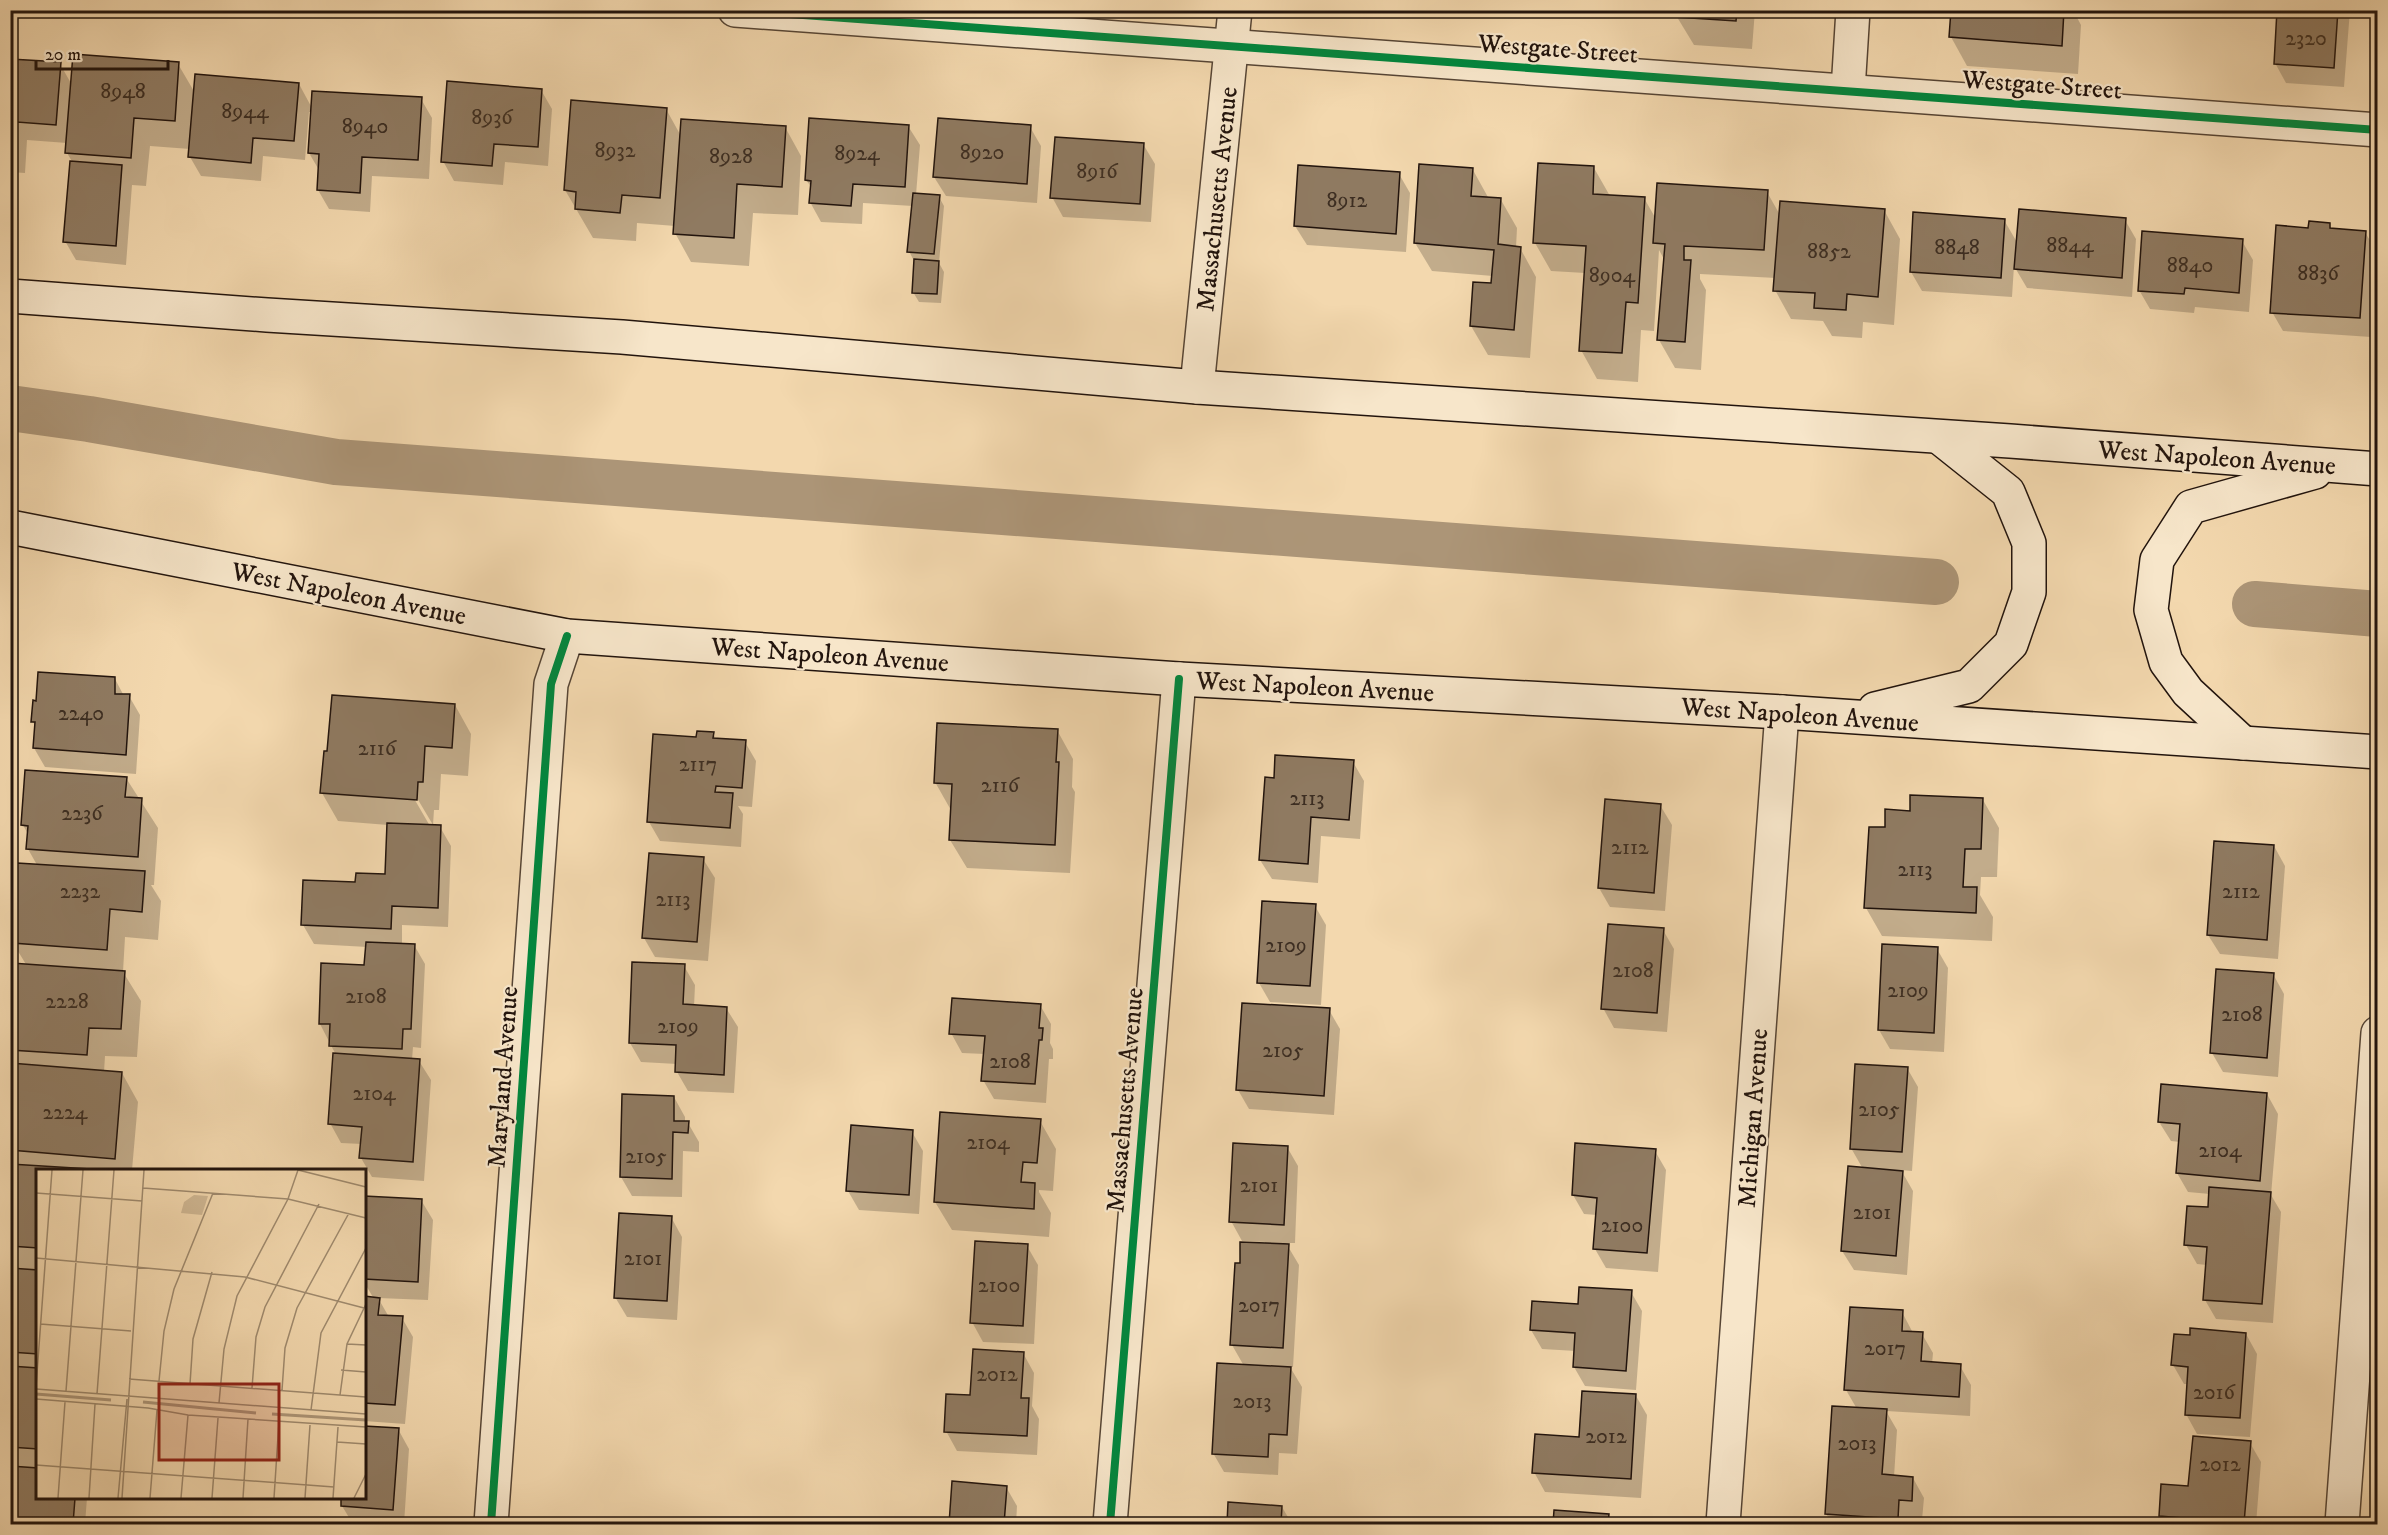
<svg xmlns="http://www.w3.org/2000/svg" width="2388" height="1535" font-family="'IM FELL DW Pica',serif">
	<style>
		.shadow { fill: #0003 }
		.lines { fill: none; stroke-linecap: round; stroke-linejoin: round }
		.canal { stroke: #ac9577; stroke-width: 46 }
		.building { fill: #8f7a61; stroke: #22140d; stroke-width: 1.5 }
		.street-casing { stroke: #564535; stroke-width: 36 }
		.secondary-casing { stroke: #22140d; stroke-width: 36 }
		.street { stroke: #f7e6ca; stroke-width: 33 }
		.secondary { stroke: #f7e6ca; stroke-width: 33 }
		.cycleway-casing { stroke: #f7e6ca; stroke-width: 11 }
		.cycleway { stroke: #00873e; stroke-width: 8 }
		.labels { text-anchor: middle; stroke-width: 4.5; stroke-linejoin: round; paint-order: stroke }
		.number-label { font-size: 22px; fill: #3d2e22 }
		.street-label { font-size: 26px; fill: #22140d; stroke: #f7e6ca }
		.inset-river { fill: none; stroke: #ac9577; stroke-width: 3 }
		.inset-road { fill: none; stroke: #9f8a6e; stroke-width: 1.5 }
		.view { fill: #8f2418; fill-opacity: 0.15; stroke: #8f2418; stroke-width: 3 }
		.inset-edge { fill: none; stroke: #22140d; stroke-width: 3 }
	</style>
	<rect width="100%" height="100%" fill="#f3d8ae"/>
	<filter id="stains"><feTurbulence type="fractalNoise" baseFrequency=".00333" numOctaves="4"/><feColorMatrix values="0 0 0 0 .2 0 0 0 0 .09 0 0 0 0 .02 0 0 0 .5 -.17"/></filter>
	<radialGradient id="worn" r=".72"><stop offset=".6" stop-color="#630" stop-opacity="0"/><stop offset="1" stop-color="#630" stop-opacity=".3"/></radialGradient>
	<g class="shadow">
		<path d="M1368,10H1426L1425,15Z"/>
		<path d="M1678,10H1755L1752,49L1694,45L1677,17Z"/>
		<path d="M1953,10H2073L2081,25L2078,74L1967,66L1951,37Z"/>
		<path d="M2261,10H2350L2344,87L2286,83L2275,63L2279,17L2264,15Z"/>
		<path d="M10,60L60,64L72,85L178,64L195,93L299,84L312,108L421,99L432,118L429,179L372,176L370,212L329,209L318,190L319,170L309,153L312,112H309L305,160L263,156L261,181L201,176L190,157V149L150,146L146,186L132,185L126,265L76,260L65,241L73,163L67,153V143L27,140L25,173L10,172Z"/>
		<path d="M541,90L552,109L548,166L505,162L503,185L454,181L443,161Z"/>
		<path d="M666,109L681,136L785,127L801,156L798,215L753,213L749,266L691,262L675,233V226L637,223L636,241L593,238L565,190Z"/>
		<path d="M908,126L920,145L916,195L939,197L944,206L939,263L944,272L941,303L919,302L913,292L914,261L909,251L913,206L863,203L862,224L821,222L810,202L812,188L806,180Z"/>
		<path d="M1030,127L1041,146L1037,203L946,196L934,177Z"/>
		<path d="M1143,144L1155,164L1151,222L1063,217L1052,197Z"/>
		<path d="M1594,168L1610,196L1644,198L1656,219L1767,192L1780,215L1884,210L1900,239L1894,325L1863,322L1862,338L1832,336L1823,321L1791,319L1775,290L1776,278L1700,274V279L1706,290L1701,370L1675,368L1659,340L1665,261L1659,250L1654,331L1641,330L1638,382L1597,379L1581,350L1585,273L1551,271L1535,243Z"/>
		<path d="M1473,170L1489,199L1501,200L1517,228L1516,248H1520L1536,277L1530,358L1488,355L1471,326L1493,285V276L1432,271L1415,243Z"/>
		<path d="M1399,174L1410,193L1406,252L1307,245L1295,226Z"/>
		<path d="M2004,220L2018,244L2125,220L2136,239L2132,297L2027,288L2014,266L2012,297L1922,291L1911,272Z"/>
		<path d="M2329,224L2332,230L2365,232L2376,251L2371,337L2283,331L2272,312L2310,229Z"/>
		<path d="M2242,241L2253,260L2249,312L2195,307L2194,313L2150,309L2139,290Z"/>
		<path d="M115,679L124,696H129L140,715L136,774L45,767L34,748L36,727L33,722Z"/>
		<path d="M455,705L471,734L468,776L441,774L439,810H434L433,825L414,793L412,795L430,826L440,827L451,846L448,927L402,925V945H414L425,964L421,1048L413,1047L412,1060L419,1061L431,1080L424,1181L372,1177L361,1158L362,1144L341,1143L330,1123L336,1055L320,1024L366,966L367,947L314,944L303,925L305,882L357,884L386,875L388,825L338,821L322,793Z"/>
		<path d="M1057,730L1073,759L1072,787L1075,792L1070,873L967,868L950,840L952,812L935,782Z"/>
		<path d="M713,734L717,740L745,742L756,761L752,807L738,806L743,814L741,847L660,841L649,822L697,738Z"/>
		<path d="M1353,762L1364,781L1360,839L1321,836L1318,883L1272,879L1260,860L1275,779Z"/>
		<path d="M126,778L158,828L154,885H151L161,901L158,940L125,937L123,972L141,1001L137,1057L105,1056L104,1072L122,1073L138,1102L132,1170H38V1498H87L85,1524H10V1064L16,1065L10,1055V998L12,965L27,966L13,943L37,865L28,849L29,836L23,825Z"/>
		<path d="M1983,800L1999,828L1997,877H1981L1980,895L1993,917L1992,941L1882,936L1866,908L1886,829L1911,812Z"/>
		<path d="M1660,805L1672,825L1665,911L1610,907L1599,888Z"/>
		<path d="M2274,846L2285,866L2278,959L2220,954L2208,935Z"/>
		<path d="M703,859L715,878L708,961L655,957L644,938Z"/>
		<path d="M1315,906L1326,925L1321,1005L1270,1002L1259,983Z"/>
		<path d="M1663,930L1674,949L1667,1032L1614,1028L1603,1008Z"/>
		<path d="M1937,949L1948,968L1944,1052L1890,1049L1879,1030Z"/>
		<path d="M684,966L695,985L694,1007L726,1008L738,1027L734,1093L688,1091L677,1072V1064L641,1062L630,1043Z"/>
		<path d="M2273,974L2284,994L2278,1077L2223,1072L2212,1053Z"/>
		<path d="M1040,1005L1051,1024L1050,1043L1053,1049V1059H1049L1046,1103L994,1099L983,1080L985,1054L962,1053L951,1033Z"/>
		<path d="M1329,1010L1340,1029L1334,1115L1249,1109L1238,1090Z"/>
		<path d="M1907,1068L1918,1087L1912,1171L1901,1170L1913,1191L1907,1275L1854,1270L1842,1251L1863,1169L1851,1148Z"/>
		<path d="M2267,1094L2278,1114L2271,1195L2281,1212L2273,1323L2216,1319L2205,1300L2207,1265L2197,1264L2186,1245L2209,1209L2210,1194L2188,1192L2177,1173L2180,1142L2171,1141L2159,1122Z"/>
		<path d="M674,1097L685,1117V1123H688L699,1142V1152L683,1151L682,1197L632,1196L621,1177Z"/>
		<path d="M1040,1121L1056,1149L1053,1191L1039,1190V1192L1051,1213L1049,1237L952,1230L935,1202Z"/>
		<path d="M912,1132L923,1151L919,1214L859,1210L848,1191Z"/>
		<path d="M1287,1147L1298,1166L1295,1243H1286L1299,1265L1293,1367H1290L1302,1387L1297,1454L1279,1453L1278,1475L1224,1472L1213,1453L1244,1366L1232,1345L1241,1265L1265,1245V1242L1242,1241L1231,1221Z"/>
		<path d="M1655,1151L1666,1170L1658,1272L1606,1268L1595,1249L1597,1215L1584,1214L1573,1195Z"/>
		<path d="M364,1197L421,1200L433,1220L428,1300L378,1298L389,1317L402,1318L413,1337L405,1424L364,1421V1298L374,1299L364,1282Z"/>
		<path d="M671,1217L682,1237L677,1320L627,1317L615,1297Z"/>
		<path d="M1027,1246L1038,1265L1034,1344L983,1342L972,1322Z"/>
		<path d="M1631,1292L1642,1311L1636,1390L1585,1386L1574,1367L1576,1351L1542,1349L1531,1330L1579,1305Z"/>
		<path d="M1902,1312L1913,1333L1922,1334L1933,1353L1932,1364L1960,1366L1971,1385L1970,1416L1886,1411L1897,1430L1894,1477L1913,1478L1924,1498L1922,1520L1910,1519L1909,1524H1833L1826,1514L1857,1409L1846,1390Z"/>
		<path d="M2246,1334L2257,1354L2250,1437L2197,1434L2186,1414L2189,1384H2184L2173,1365Z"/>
		<path d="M1023,1353L1034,1373L1032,1406L1039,1419L1037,1455L957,1451L946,1431Z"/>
		<path d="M1636,1396L1647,1415L1641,1498L1545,1492L1534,1472Z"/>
		<path d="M398,1429L409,1449L404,1524H353L342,1506L343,1498H364Z"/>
		<path d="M2250,1443L2261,1462L2256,1524H2165L2160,1515L2190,1488Z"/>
		<path d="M953,1483L1006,1487L1017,1506L1016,1524H950Z"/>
		<path d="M1230,1503L1282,1507L1292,1524H1228Z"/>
		<path d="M1555,1511L1608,1515L1614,1524H1554Z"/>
	</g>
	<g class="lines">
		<g class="canal">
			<path d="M10,408L89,419L336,462L1936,582"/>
			<path d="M2255,604L2378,614"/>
		</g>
	</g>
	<g class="building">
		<path d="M1677,10H1737L1736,21L1676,17Z"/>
		<path d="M1951,10H2064L2062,46L1949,37Z"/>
		<path d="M2277,10H2338L2334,68L2274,64Z"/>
		<path d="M73,54L179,62L175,121L134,118L131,158L65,153Z"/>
		<path d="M10,59L61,62L56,125L17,122L14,155L10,154Z"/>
		<path d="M195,74L299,83L294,141L253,138L251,163L188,157Z"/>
		<path d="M447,81L542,89L538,147L494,144L492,166L441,162Z"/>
		<path d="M312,91L422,97L418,160L362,157L360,193L317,190L319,154L308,153Z"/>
		<path d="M571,100L667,108L660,198L622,195L620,213L575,209L576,192L564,190Z"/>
		<path d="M809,118L909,125L905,187L853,184L851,206L809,203L811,181L805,180Z"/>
		<path d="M938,118L1031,125L1027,184L933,177Z"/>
		<path d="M681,119L786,126L782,187L737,184L734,238L673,234Z"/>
		<path d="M1055,137L1144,143L1140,204L1050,198Z"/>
		<path d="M70,161L122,165L116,246L63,242Z"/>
		<path d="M1538,163L1594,166L1593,194L1645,197L1638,303L1626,302L1622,353L1579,351L1586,246L1533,243Z"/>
		<path d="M1419,164L1473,168L1471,196L1501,198L1498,244L1521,247L1514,330L1470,326L1473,282L1491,283L1494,250L1414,243Z"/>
		<path d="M1298,165L1400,172L1396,234L1294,226Z"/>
		<path d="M1657,183L1768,190L1764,250L1684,246V260H1691L1685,342L1657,340L1665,244L1653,243Z"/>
		<path d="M913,193L940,195L934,254L907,252Z"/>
		<path d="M1780,201L1885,209L1878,297L1847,294L1846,310L1814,308L1815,293L1773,291Z"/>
		<path d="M2019,209L2126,218L2122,278L2014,269Z"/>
		<path d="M1913,212L2005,219L2001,278L1910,272Z"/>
		<path d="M2309,221L2330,223V228L2366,231L2360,318L2270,313L2276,225L2308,228Z"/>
		<path d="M2142,231L2243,239L2239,293L2185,288L2184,294L2138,291Z"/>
		<path d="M914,259L939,261L937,294L912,293Z"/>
		<path d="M38,672L115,677V694H130L126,755L33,748L35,722H31L33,700L36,701Z"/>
		<path d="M332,695L455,704L452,748L425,746L423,782H418L417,800L320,793L324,751H327Z"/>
		<path d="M937,723L1058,729L1056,762H1059L1055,845L949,840L952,784L934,783Z"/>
		<path d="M697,731L714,732L713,738L746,740L742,788L716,786L715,792L733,793L730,828L647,822L653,734L696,737Z"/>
		<path d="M1275,755L1354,760L1349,820L1311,817L1308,864L1259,860L1265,777L1274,778Z"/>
		<path d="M25,770L127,777L125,797L142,798L138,857L26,849L28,826L21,825Z"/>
		<path d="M1910,795L1983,798L1981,849H1965L1963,887H1977L1976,913L1864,908L1869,827H1885V809L1910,811Z"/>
		<path d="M1605,799L1661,804L1654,893L1598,888Z"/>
		<path d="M387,823L441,825L438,908L392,906L391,929L301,925L303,880L355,882L356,873L385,874Z"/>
		<path d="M2214,841L2274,845L2267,940L2207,935Z"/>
		<path d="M649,853L704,857L697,942L642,938Z"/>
		<path d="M17,863L145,871L142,912L110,909L107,950L12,943Z"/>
		<path d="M1262,901L1316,904L1310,986L1257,983Z"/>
		<path d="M1608,924L1664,928L1657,1013L1601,1009Z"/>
		<path d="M366,942L415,944L411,1029H403L402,1049L329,1046L330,1024H319L321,963L364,965Z"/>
		<path d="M1882,944L1938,947L1934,1033L1878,1030Z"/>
		<path d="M632,962L685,964L683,1004L727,1007L724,1075L675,1072L676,1045L629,1043Z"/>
		<path d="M11,963L125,971L121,1029L89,1028L87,1055L10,1050Z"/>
		<path d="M2216,969L2274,973L2267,1058L2210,1053Z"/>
		<path d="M952,998L1041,1004L1039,1028H1043L1042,1040H1039L1035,1084L981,1081L985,1036L949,1034Z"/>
		<path d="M1242,1003L1330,1008L1324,1096L1236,1090Z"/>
		<path d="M333,1053L420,1059L413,1162L359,1158L362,1127L328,1124Z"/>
		<path d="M10,1063L122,1072L115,1159L10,1150Z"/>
		<path d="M1855,1064L1908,1067L1902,1152L1850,1149Z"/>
		<path d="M2161,1084L2267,1093L2260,1181L2176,1173L2180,1124L2158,1122Z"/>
		<path d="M622,1094L674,1096V1121H689L688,1133L673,1132L672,1179L620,1177Z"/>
		<path d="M940,1112L1041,1119L1037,1163L1023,1162L1021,1182L1035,1183L1034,1209L934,1202Z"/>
		<path d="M851,1125L913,1130L909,1195L846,1191Z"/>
		<path d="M1233,1143L1288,1146L1284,1225L1229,1222Z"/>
		<path d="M1575,1143L1656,1149L1647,1253L1593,1249L1597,1198L1572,1195Z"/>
		<path d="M10,1164L107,1170H38V1248L10,1246Z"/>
		<path d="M1848,1166L1903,1171L1896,1256L1841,1251Z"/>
		<path d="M2209,1187L2271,1192L2262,1304L2203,1300L2207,1247L2184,1245L2187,1206L2208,1207Z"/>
		<path d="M364,1196L422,1199L418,1282L364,1279Z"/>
		<path d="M619,1213L672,1216L667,1301L614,1298Z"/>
		<path d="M975,1241L1028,1244L1023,1326L970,1323Z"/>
		<path d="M1240,1242L1289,1244L1283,1348L1230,1345L1235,1263H1240Z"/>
		<path d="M10,1268L38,1270V1354L10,1352Z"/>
		<path d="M1579,1287L1632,1290L1626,1371L1573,1367L1575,1333L1530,1330L1532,1301L1578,1304Z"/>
		<path d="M364,1296L380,1298L378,1315L403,1316L395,1405L364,1403Z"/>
		<path d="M1850,1307L1903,1310L1902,1331L1923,1332L1921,1361L1961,1364L1959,1397L1844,1390Z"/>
		<path d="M2190,1328L2246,1333L2240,1418L2185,1415L2188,1367L2171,1365L2174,1334L2190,1335Z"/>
		<path d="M973,1349L1024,1352L1021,1398H1029L1027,1436L944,1432L946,1394L970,1395Z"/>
		<path d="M1217,1363L1291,1367L1287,1435L1269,1434L1268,1457L1212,1454Z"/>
		<path d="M10,1366L38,1368V1449L10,1447Z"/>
		<path d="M1582,1391L1636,1394L1631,1479L1532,1473L1535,1434L1579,1437Z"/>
		<path d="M1832,1406L1887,1409L1882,1474L1913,1477L1912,1501L1899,1500L1898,1519L1825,1514Z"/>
		<path d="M364,1426L399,1428L393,1510L341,1506V1498H364Z"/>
		<path d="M2193,1436L2251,1441L2244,1523L2159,1516L2161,1484L2188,1486Z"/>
		<path d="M10,1466L38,1468V1498H75L73,1524H10Z"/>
		<path d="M952,1481L1007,1486L1004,1524H949Z"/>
		<path d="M1228,1502L1282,1506L1281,1524H1227Z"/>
		<path d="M1554,1510L1609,1514L1608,1524H1553Z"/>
	</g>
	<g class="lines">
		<g class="street-casing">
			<g id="street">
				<path d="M735,10L2378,130"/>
				<path d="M1848,90L1853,10"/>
				<path d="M1197,387L1235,10"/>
				<path d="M491,1524L551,684L567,636"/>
				<path d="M1110,1524L1179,679"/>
				<path d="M1723,1524L1782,712"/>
				<path d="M2342,1524L2378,1033"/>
			</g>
		</g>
		<g class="secondary-casing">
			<g id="secondary">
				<path d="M10,296L267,315L622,337L1197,387L2010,441L2378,469"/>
				<path d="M10,527L567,636L1179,679L1782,712L2378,752"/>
				<path d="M1875,709L1969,686L2011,644L2029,592V543L2008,492L1939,437"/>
				<path d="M2243,743L2188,692L2166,662L2151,610L2157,560L2191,507L2315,472"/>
			</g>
		</g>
		<use href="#street" class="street"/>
		<use href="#secondary" class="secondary"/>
		<g class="cycleway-casing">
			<g id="cycleway">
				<path d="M735,10L2378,130"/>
				<path d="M491,1524L551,684L567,636"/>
				<path d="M1110,1524L1179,679"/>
			</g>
		</g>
		<use href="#cycleway" class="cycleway"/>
	</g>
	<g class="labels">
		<g class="number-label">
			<text x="2306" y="45">2320</text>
			<text x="123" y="98">8948</text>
			<text x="245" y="118">8944</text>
			<text x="492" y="124">8936</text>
			<text x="365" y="133">8940</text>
			<text x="615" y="157">8932</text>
			<text x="982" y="159">8920</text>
			<text x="857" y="160">8924</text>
			<text x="731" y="163">8928</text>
			<text x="1097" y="178">8916</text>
			<text x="1347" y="207">8912</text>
			<text x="2070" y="252">8844</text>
			<text x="1957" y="254">8848</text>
			<text x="1829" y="258">8852</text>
			<text x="2190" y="272">8840</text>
			<text x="2318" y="280">8836</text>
			<text x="1612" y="282">8904</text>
			<text x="81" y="720">2240</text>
			<text x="377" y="755">2116</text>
			<text x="698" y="771">2117</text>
			<text x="1000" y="792">2116</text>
			<text x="1307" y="805">2113</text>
			<text x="82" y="820">2236</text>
			<text x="1630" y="854">2112</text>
			<text x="1915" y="876">2113</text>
			<text x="80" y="898">2232</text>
			<text x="2241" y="898">2112</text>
			<text x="673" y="906">2113</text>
			<text x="1286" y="952">2109</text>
			<text x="1633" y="977">2108</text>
			<text x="1908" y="997">2109</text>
			<text x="366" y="1003">2108</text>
			<text x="67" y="1008">2228</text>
			<text x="2242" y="1021">2108</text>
			<text x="678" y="1033">2109</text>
			<text x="1283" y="1057">2105</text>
			<text x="1010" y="1068">2108</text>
			<text x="374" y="1100">2104</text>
			<text x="1879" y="1116">2105</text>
			<text x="65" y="1119">2224</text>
			<text x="988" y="1149">2104</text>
			<text x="2220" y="1157">2104</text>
			<text x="646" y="1163">2105</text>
			<text x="1259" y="1192">2101</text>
			<text x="1872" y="1219">2101</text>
			<text x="1622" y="1232">2100</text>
			<text x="643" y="1265">2101</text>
			<text x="999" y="1292">2100</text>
			<text x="1259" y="1312">2017</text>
			<text x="1885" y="1355">2017</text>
			<text x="997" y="1381">2012</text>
			<text x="2214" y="1399">2016</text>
			<text x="1252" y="1408">2013</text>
			<text x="1606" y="1443">2012</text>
			<text x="1857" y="1450">2013</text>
			<text x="2220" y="1471">2012</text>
		</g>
		<g class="street-label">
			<text transform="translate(1558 48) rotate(4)" y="9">Westgate Street</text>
			<text transform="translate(2042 84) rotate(4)" y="9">Westgate Street</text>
			<text transform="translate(1216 199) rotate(-84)" y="9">Massachusetts Avenue</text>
			<text transform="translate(2217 457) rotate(4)" y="9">West Napoleon Avenue</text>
			<text transform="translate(349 593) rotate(11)" y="9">West Napoleon Avenue</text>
			<text transform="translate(830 654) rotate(4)" y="9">West Napoleon Avenue</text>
			<text transform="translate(1315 686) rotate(3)" y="9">West Napoleon Avenue</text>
			<text transform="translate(1800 714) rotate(4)" y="9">West Napoleon Avenue</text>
			<text transform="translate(502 1077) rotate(-86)" y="9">Maryland Avenue</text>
			<text transform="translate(1124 1100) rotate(-85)" y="9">Massachusetts Avenue</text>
			<text transform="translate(1752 1118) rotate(-86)" y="9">Michigan Avenue</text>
		</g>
	</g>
	<g transform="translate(36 1169)">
		<rect width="330" height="330" fill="#f3d8ae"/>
		<path d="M158,26L172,27L166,46L145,44L148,33Z" fill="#cfb793"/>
		<path class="inset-river" d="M0,225L75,231M107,233L220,244M236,245L330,251"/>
		<path class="inset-road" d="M262,1L330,18M107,19L252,30L330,49M0,24L106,32M0,89L209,108L328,139M4,155L95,162M311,175L330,176M305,201L330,203M93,210L330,228M123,212L128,162L138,120L177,24M154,215L157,170L176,103M0,218L16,1M216,219L220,168L229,138L283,35M0,220L330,245M246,221L249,179L261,139L313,44M30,222L47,1M61,225L78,1M304,226L311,175L330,135M0,230L112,239L152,246L330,258M183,234L188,180L201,127L252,30L262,1M275,241L285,164L330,79M301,273L330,275M0,296L298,318M22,329L29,233M53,329L59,235M82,329L91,230M86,329L108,1M114,329L121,241M145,329L152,246M176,329L182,249M207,329L212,250M238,329L243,252M269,329L274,256M297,329L302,258M318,329L330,305"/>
		<path class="view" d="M123,215H243V291H123Z"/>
		<rect width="330" height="330" class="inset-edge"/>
	</g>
	<rect width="2388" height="1535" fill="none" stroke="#f3d8ae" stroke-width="36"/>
	<rect x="12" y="12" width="2364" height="1511" fill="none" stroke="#22140d" stroke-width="3"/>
	<rect x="18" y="18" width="2352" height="1499" fill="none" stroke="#22140d" stroke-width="1.5"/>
	<path d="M36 60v9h132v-9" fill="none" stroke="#22140d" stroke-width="3"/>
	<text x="45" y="60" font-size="18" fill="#22140d" stroke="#f7e6ca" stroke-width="4.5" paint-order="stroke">20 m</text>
	<rect width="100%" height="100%" filter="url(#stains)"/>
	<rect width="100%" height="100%" fill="url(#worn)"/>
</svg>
